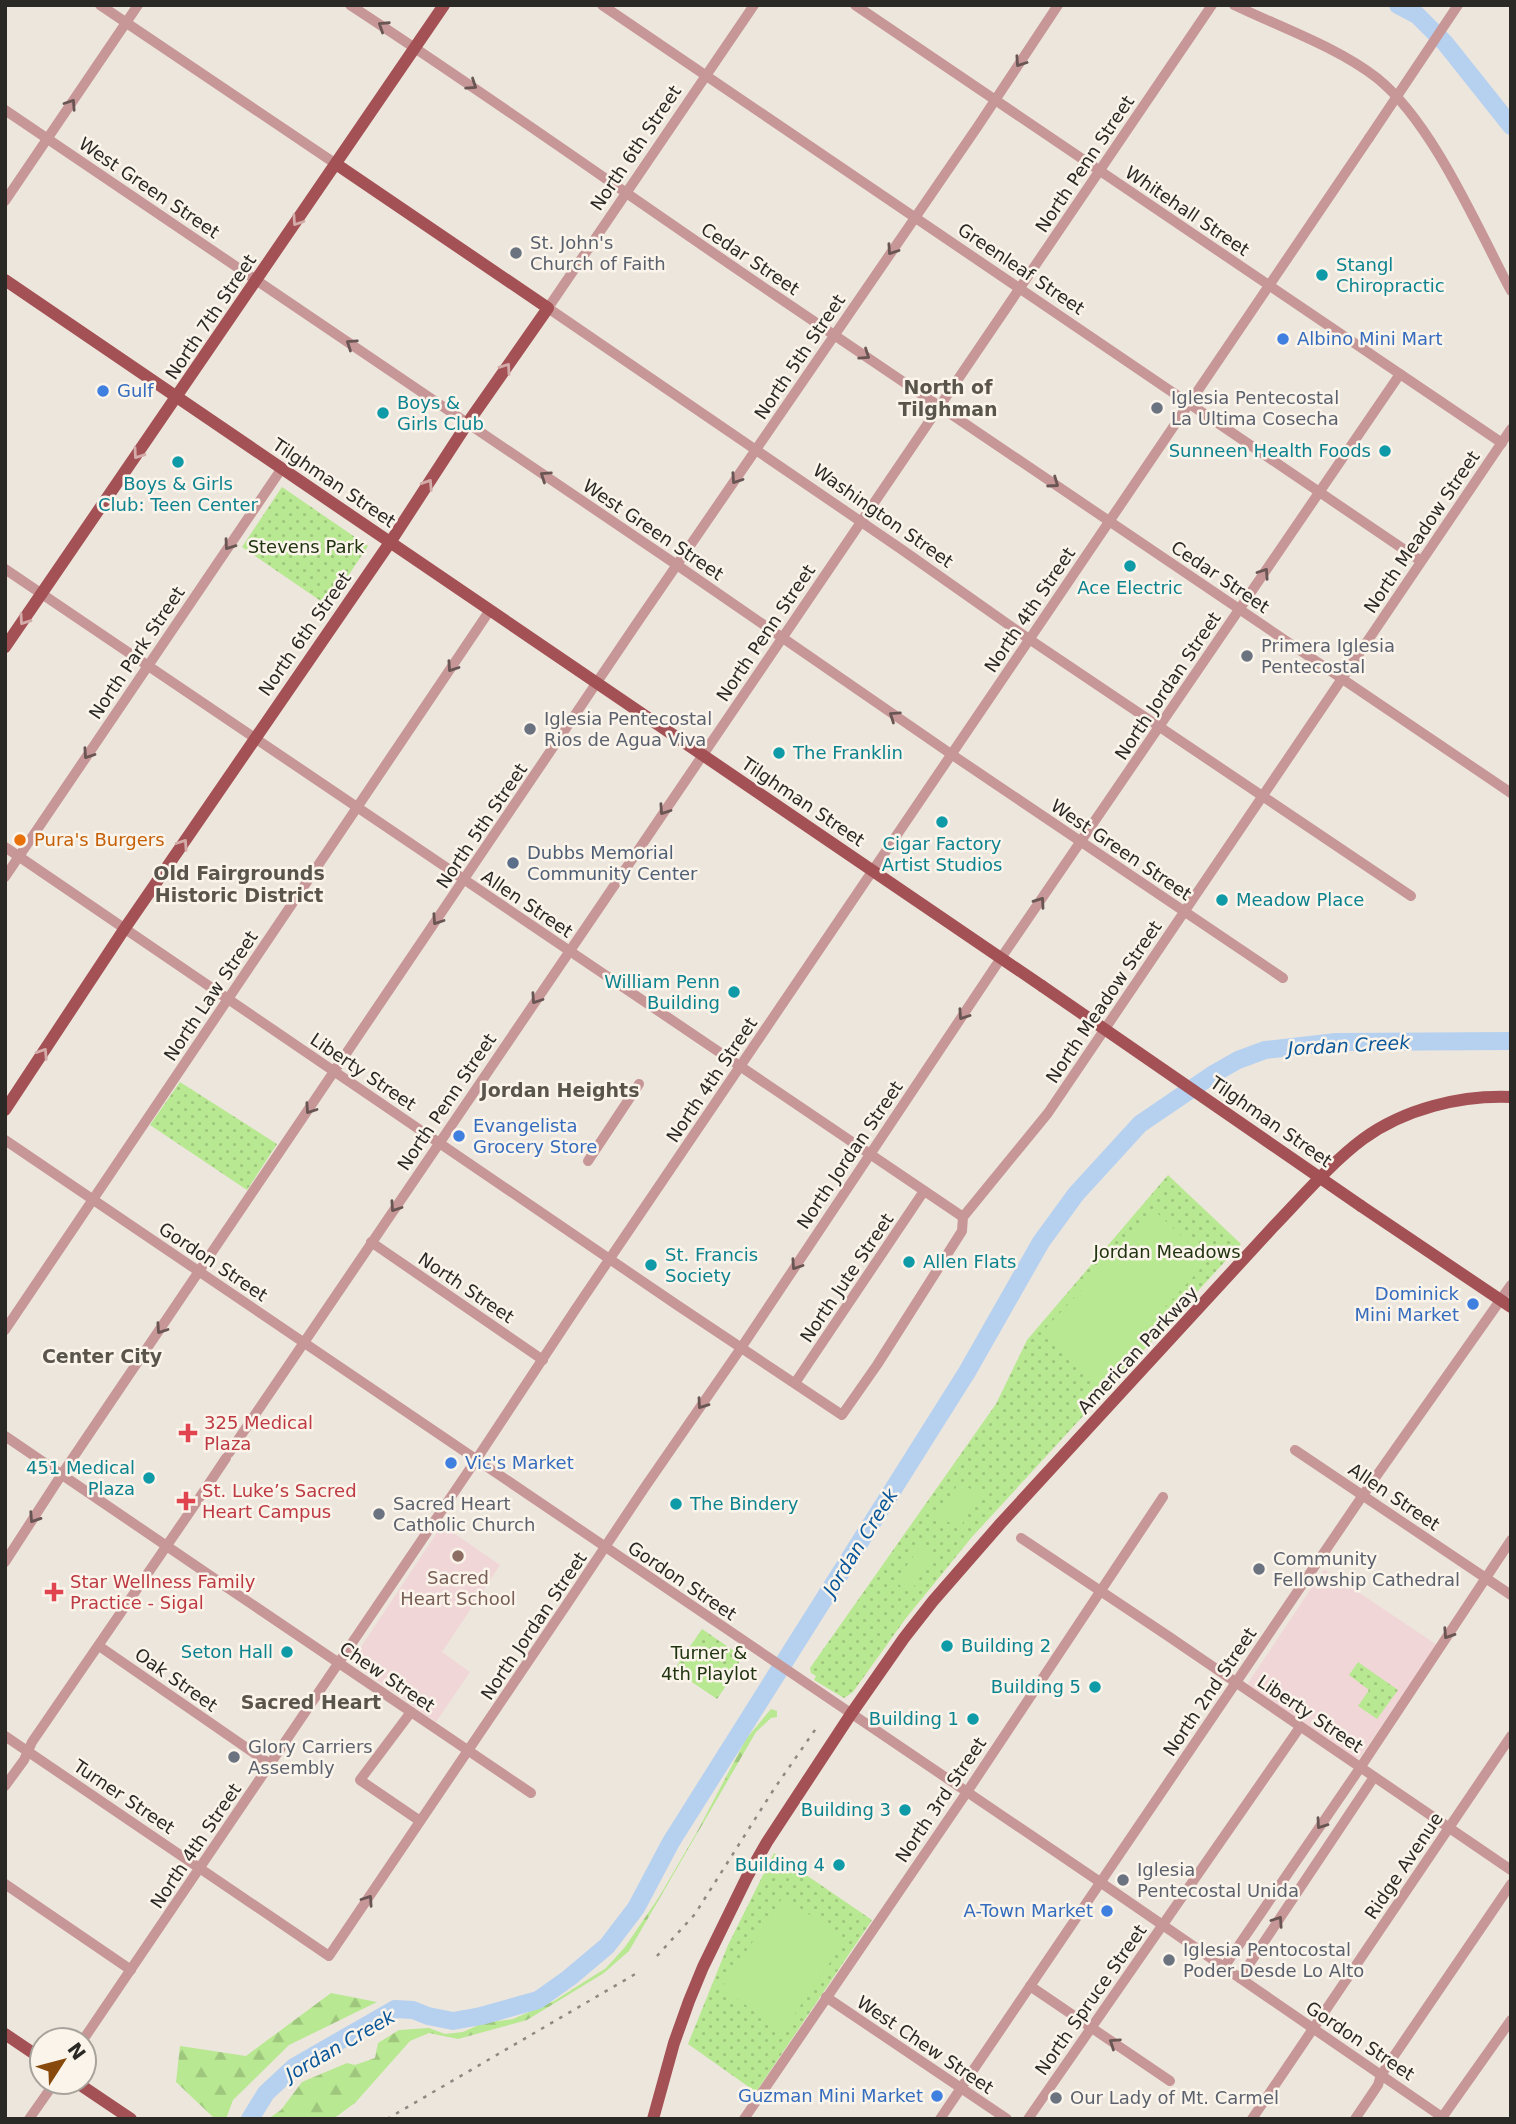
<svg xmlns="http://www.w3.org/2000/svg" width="1516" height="2124" font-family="'DejaVu Sans',sans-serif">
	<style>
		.education { fill: #f1d6d8 }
		.green { fill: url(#green-dots) }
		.forest { fill: url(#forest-firs) }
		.pitch { fill: #b8e891 }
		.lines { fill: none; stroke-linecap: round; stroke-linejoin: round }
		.river { stroke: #b6d1ef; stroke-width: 18 }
		.minor { stroke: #c79797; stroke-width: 10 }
		.major { stroke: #a45155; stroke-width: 12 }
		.rail { stroke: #8d8882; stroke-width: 2.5; stroke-dasharray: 3.5 7; stroke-linecap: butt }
		.minor-bridge { stroke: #c79797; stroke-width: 10 }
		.major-bridge { stroke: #a45155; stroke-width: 12 }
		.oneway { stroke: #695553 }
		.oneway2 { stroke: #d3aba8 }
		.worship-dot { fill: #6b7280; stroke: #faf4eb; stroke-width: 2.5 }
		.culture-dot { fill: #0f9aa8; stroke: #faf4eb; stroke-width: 2.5 }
		.shop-dot { fill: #3f7fe0; stroke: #faf4eb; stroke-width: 2.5 }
		.food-dot { fill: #e8710a; stroke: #faf4eb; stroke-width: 2.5 }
		.service-dot { fill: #5c6f8a; stroke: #faf4eb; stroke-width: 2.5 }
		.health-dot { fill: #e0444e; stroke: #faf4eb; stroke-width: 2.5 }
		.education-dot { fill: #8d6e63; stroke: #faf4eb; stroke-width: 2.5 }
		.labels { text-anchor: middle; stroke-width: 5; stroke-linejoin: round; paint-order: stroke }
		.street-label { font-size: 18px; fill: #2b2925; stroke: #faf4eb }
		.worship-label { font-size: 18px; fill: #5b616d; stroke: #faf4eb; text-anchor: start }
		.culture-label { font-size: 18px; fill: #0d838f; stroke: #faf4eb; text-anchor: start }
		.shop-label { font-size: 18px; fill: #366cbe; stroke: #faf4eb; text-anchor: start }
		.park-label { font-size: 18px; fill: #213410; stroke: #faf4eb }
		.food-label { font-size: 18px; fill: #c56008; stroke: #faf4eb; text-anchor: start }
		.service-label { font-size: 18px; fill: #4e5e75; stroke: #faf4eb; text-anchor: start }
		.health-label { font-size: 18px; fill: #be3a42; stroke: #faf4eb; text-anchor: start }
		.education-label { font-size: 18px; fill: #785e54; stroke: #faf4eb }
		.neighbourhood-label { font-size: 19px; font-weight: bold; fill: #59544c; stroke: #faf4eb }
		.water-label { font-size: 19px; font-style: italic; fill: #095698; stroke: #faf4eb }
	</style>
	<defs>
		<pattern id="green-dots" width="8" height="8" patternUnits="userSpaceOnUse" patternTransform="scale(1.75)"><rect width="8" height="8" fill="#b8e891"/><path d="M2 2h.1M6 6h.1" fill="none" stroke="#9ec77d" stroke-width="1.8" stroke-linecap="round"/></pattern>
		<pattern id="forest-firs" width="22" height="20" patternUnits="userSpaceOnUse" patternTransform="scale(1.75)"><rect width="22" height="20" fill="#b8e891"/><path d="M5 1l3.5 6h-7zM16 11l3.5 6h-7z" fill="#9ec77d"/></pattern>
	</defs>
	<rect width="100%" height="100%" fill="#ede6dd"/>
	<g class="education">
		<path d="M442,1525L500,1565L442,1652L470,1672L436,1722L351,1662Z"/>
		<path d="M1324,1569L1437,1645L1360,1757L1355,1759L1251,1687L1248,1683Z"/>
	</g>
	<g class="green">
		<path d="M282,487L368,546L328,606L242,547Z"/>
		<path d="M180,1082L277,1144L247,1190L150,1125Z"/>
		<path d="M1168,1175L1241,1244L972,1537L906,1618L853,1692L844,1698L814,1680L816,1676L811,1673L810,1668L996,1404L1027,1340Z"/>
		<path d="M702,1629L740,1655L738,1668L717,1699L674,1670Z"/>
		<path d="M1358,1662L1398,1690L1377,1719L1358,1706L1369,1690L1349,1675Z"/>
		<path d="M774,1853L872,1920L756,2092L688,2044L728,1945Z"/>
	</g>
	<g class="forest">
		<path d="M771,1709L777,1711V1717L771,1718L756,1732L629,1951L604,1973L527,2020L458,2039L429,2033L410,2041L355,2103L333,2119H268L281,2110L302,2082L347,2063L355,2065L375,2058L378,2043L399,2030L429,2028L445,2034L463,2032L483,2023L513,2019L554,2001L606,1968L625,1947L659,1897L697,1832L746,1739Z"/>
		<path d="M331,1993L377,2002L289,2045L233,2100L226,2119H212L213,2117L176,2082L180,2046L246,2056Z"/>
	</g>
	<g class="pitch">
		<path d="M1155,1211L1208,1261L1095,1382L1042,1332Z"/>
		<path d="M959,1482L979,1494L960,1528L939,1517Z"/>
		<path d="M922,1544L936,1554L910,1592L895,1582Z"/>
		<path d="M698,1649L733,1674L717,1697L682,1672Z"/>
		<path d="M783,1897L846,1939L783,2031L721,1988Z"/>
	</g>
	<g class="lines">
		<g class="river">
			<path d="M1398,5L1417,15L1445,43L1511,126"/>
			<path d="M250,2119L266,2093L294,2067L395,2009L413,2010L428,2016L453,2021L481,2016L538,2000L569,1978L607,1946L636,1908L671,1842L967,1372L1041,1242L1076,1194L1140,1124L1215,1073L1238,1060L1265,1050L1336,1042L1511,1041"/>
		</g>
		<g class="minor">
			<path d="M100,5L336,164"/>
			<path d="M350,5C494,99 633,199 775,295C1021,461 1267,626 1511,793"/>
			<path d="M602,5L1421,561"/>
			<path d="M754,5L548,308L901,549L1029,639L1411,896"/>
			<path d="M855,5L1502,443"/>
			<path d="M1234,5C1280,27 1337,47 1377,78C1433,123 1477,227 1511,291"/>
			<path d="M5,110L677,565L951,754L1283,978"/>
			<path d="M5,201L138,5"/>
			<path d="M5,569L963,1217"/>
			<path d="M5,847L677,1305L842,1415L877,1365L962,1231L963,1217L1048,1113L1511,429"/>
			<path d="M5,877L282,468"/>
			<path d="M5,1140L1100,1882L1445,2119"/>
			<path d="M588,1161L639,1084"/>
			<path d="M371,1242L543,1360"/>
			<path d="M5,1330L490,610"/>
			<path d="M795,1383L924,1191"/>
			<path d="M5,1436L221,1583"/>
			<path d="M1295,1450L1511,1595"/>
			<path d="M229,1453L1212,5"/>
			<path d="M200,1497L226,1458"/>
			<path d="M1021,1538L1168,1636L1511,1870"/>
			<path d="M5,1562L62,1474L639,620L978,126L1058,5"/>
			<path d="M225,1586L531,1793"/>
			<path d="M99,1646L270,1764"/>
			<path d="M411,1712L360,1780L420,1821"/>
			<path d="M5,1736L329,1956L567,1604L645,1487L741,1348L1001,958L1400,374"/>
			<path d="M5,1786L24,1760L32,1742L196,1503"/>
			<path d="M5,1884L131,1970"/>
			<path d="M1224,1967L1360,1768L1511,1540"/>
			<path d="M1240,1978L1374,1777"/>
			<path d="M1030,1986L1170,2081"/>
			<path d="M826,1997L1007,2119"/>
			<path d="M83,2040L476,1460L575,1310L1369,138"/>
			<path d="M29,2119L55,2082"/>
			<path d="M744,2119L967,1792L1163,1497"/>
			<path d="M940,2119L1363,1495L1511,1285"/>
			<path d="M1028,2119L1300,1727"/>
			<path d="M1252,2119L1511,1736"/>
			<path d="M1355,2119L1378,2085L1381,2075L1511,1884"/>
			<path d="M1441,2119L1511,2020"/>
		</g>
		<g class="major">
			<path d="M5,280L1042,986"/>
			<path d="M5,647L444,5"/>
			<path d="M5,1110L125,928L391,541L467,424L548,308L336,164"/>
			<path d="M1361,1206L1511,1307"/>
			<path d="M5,2034L42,2059"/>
			<path d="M76,2082L131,2119"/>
			<path d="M653,2119L674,2043L689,2001L703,1967L747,1877L767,1842L851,1714L904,1638L933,1601L1001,1523L1274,1226C1301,1198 1332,1162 1363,1139C1404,1109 1460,1095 1511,1097"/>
		</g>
		<g class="rail">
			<path d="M657,1956L695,1914L774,1789L817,1727"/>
			<path d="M387,2119L637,1973"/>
		</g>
		<path class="minor-bridge" d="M1369,138L1458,5"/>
		<path class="major-bridge" d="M1042,986L1361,1206"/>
	</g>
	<defs><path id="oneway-chevron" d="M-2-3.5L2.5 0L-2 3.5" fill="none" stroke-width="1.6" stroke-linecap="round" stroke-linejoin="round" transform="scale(1.75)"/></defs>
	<g class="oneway">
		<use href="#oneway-chevron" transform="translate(383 26) rotate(-147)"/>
		<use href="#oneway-chevron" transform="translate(1020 62) rotate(124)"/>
		<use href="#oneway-chevron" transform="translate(472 85) rotate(34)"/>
		<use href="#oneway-chevron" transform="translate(71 104) rotate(-56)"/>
		<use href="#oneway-chevron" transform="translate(892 250) rotate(124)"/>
		<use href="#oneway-chevron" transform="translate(351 344) rotate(-146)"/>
		<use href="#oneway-chevron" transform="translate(865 355) rotate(34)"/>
		<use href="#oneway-chevron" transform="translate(545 476) rotate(-146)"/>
		<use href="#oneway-chevron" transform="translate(736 479) rotate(124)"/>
		<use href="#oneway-chevron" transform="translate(1054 483) rotate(35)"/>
		<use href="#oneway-chevron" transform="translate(229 545) rotate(125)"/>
		<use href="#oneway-chevron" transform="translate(1264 573) rotate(-56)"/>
		<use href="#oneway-chevron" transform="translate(452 667) rotate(124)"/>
		<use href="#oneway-chevron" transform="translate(894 716) rotate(-146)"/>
		<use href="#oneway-chevron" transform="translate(88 754) rotate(124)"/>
		<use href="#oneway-chevron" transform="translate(664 810) rotate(124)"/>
		<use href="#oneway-chevron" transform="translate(1040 902) rotate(-55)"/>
		<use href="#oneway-chevron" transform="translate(437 920) rotate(124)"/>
		<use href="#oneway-chevron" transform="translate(536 999) rotate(124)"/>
		<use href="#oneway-chevron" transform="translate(963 1015) rotate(124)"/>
		<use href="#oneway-chevron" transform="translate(310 1109) rotate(124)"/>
		<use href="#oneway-chevron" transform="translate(395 1207) rotate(124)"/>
		<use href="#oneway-chevron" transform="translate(796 1265) rotate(124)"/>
		<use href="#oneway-chevron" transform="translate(161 1329) rotate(124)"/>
		<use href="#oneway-chevron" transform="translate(702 1404) rotate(125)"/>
		<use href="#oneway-chevron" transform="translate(34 1518) rotate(123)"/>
		<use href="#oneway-chevron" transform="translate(1448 1634) rotate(123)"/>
		<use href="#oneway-chevron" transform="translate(1321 1824) rotate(125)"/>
		<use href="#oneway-chevron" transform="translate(368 1900) rotate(-56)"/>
		<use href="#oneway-chevron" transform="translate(1278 1921) rotate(-56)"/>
		<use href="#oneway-chevron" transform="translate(1114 2043) rotate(-146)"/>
	</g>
	<g class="oneway2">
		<use href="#oneway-chevron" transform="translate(297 221) rotate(124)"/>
		<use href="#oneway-chevron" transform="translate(506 368) rotate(-55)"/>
		<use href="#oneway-chevron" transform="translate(138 454) rotate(125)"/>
		<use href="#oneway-chevron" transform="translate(428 484) rotate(-57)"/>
		<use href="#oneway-chevron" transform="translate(24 620) rotate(125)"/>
		<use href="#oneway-chevron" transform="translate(183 844) rotate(-56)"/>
		<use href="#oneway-chevron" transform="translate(43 1053) rotate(-57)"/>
	</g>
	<g class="worship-dot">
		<circle cx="516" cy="253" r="7"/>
		<circle cx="1157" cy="408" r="7"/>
		<circle cx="1247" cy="656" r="7"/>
		<circle cx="530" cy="729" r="7"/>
		<circle cx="379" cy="1514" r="7"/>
		<circle cx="1259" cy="1569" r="7"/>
		<circle cx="234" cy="1757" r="7"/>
		<circle cx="1123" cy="1880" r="7"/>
		<circle cx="1169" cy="1960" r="7"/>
		<circle cx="1056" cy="2098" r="7"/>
	</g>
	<g class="culture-dot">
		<circle cx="1322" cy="275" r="7"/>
		<circle cx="383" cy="413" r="7"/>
		<circle cx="1385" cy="451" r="7"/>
		<circle cx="178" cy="462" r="7"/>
		<circle cx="1130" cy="566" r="7"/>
		<circle cx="779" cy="753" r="7"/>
		<circle cx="942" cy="822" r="7"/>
		<circle cx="1222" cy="900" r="7"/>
		<circle cx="734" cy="992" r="7"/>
		<circle cx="909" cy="1262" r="7"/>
		<circle cx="651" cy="1265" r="7"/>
		<circle cx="149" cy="1478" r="7"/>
		<circle cx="676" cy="1504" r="7"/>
		<circle cx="947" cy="1646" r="7"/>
		<circle cx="287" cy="1652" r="7"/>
		<circle cx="1095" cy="1687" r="7"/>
		<circle cx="973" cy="1719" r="7"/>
		<circle cx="905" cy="1810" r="7"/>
		<circle cx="839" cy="1865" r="7"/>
	</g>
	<g class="shop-dot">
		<circle cx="1283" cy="339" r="7"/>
		<circle cx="103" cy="391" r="7"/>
		<circle cx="459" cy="1136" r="7"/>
		<circle cx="1473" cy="1304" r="7"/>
		<circle cx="451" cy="1463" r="7"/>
		<circle cx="1107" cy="1911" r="7"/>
		<circle cx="937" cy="2096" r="7"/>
	</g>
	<circle class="food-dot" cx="20" cy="840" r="7"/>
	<circle class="service-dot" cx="513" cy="863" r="7"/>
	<g class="health-dot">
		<path d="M184.5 1422.5h7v7h7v7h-7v7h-7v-7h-7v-7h7z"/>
		<path d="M182.5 1490.5h7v7h7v7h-7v7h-7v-7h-7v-7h7z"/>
		<path d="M50.5 1581.5h7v7h7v7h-7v7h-7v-7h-7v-7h7z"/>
	</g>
	<circle class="education-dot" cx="458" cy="1556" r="7"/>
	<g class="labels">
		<g class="street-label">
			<text transform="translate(636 148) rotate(-56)" y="6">North 6th Street</text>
			<text transform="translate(1085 164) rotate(-56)" y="6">North Penn Street</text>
			<text transform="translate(149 188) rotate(34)" y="6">West Green Street</text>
			<text transform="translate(1187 211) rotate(34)" y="6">Whitehall Street</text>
			<text transform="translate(750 259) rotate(34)" y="6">Cedar Street</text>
			<text transform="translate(1021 269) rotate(34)" y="6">Greenleaf Street</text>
			<text transform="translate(211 317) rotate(-56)" y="6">North 7th Street</text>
			<text transform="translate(800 357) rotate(-56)" y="6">North 5th Street</text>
			<text transform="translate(334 483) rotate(34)" y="6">Tilghman Street</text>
			<text transform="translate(883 516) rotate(35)" y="6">Washington Street</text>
			<text transform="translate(653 530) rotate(34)" y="6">West Green Street</text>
			<text transform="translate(1422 532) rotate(-56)" y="6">North Meadow Street</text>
			<text transform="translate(1220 577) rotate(34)" y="6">Cedar Street</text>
			<text transform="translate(1030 610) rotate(-56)" y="6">North 4th Street</text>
			<text transform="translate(766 633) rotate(-56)" y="6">North Penn Street</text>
			<text transform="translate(305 634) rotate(-55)" y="6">North 6th Street</text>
			<text transform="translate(137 653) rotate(-56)" y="6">North Park Street</text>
			<text transform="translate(1168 686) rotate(-56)" y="6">North Jordan Street</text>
			<text transform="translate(803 802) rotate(34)" y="6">Tilghman Street</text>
			<text transform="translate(482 826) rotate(-56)" y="6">North 5th Street</text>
			<text transform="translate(1121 850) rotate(34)" y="6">West Green Street</text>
			<text transform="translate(527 904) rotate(34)" y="6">Allen Street</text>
			<text transform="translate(211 996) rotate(-56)" y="6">North Law Street</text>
			<text transform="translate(1104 1002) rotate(-56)" y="6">North Meadow Street</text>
			<text transform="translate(363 1072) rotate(34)" y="6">Liberty Street</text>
			<text transform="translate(712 1080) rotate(-56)" y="6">North 4th Street</text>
			<text transform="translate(447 1102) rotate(-56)" y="6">North Penn Street</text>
			<text transform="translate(1271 1122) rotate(35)" y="6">Tilghman Street</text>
			<text transform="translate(850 1155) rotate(-56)" y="6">North Jordan Street</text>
			<text transform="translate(213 1262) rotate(34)" y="6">Gordon Street</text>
			<text transform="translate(847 1278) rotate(-56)" y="6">North Jute Street</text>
			<text transform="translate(466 1288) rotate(34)" y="6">North Street</text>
			<text transform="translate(1138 1350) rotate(-47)" y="6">American Parkway</text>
			<text transform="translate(1394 1497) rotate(34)" y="6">Allen Street</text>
			<text transform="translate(682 1581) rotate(34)" y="6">Gordon Street</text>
			<text transform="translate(534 1626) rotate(-56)" y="6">North Jordan Street</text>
			<text transform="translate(387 1677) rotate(34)" y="6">Chew Street</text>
			<text transform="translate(176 1680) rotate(35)" y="6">Oak Street</text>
			<text transform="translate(1210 1692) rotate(-56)" y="6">North 2nd Street</text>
			<text transform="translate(1310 1714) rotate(34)" y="6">Liberty Street</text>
			<text transform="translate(124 1797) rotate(34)" y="6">Turner Street</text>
			<text transform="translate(941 1800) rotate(-56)" y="6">North 3rd Street</text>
			<text transform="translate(196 1846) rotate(-56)" y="6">North 4th Street</text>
			<text transform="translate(1404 1866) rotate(-56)" y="6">Ridge Avenue</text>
			<text transform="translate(1091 2000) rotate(-55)" y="6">North Spruce Street</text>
			<text transform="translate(1360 2041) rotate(34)" y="6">Gordon Street</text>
			<text transform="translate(925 2045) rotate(34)" y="6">West Chew Street</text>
		</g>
		<g class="worship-label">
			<text x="530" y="249">St. John's<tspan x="530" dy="21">Church of Faith</tspan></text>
			<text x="1171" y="404">Iglesia Pentecostal<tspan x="1171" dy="21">La Ultima Cosecha</tspan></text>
			<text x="1261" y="652">Primera Iglesia<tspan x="1261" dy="21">Pentecostal</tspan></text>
			<text x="544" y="725">Iglesia Pentecostal<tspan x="544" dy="21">Rios de Agua Viva</tspan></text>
			<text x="393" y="1510">Sacred Heart<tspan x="393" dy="21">Catholic Church</tspan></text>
			<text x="1273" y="1565">Community<tspan x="1273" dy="21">Fellowship Cathedral</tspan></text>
			<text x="248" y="1753">Glory Carriers<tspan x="248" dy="21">Assembly</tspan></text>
			<text x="1137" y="1876">Iglesia<tspan x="1137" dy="21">Pentecostal Unida</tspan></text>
			<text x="1183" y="1956">Iglesia Pentocostal<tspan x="1183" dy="21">Poder Desde Lo Alto</tspan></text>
			<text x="1070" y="2104">Our Lady of Mt. Carmel</text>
		</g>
		<g class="culture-label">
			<text x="1336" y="271">Stangl<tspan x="1336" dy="21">Chiropractic</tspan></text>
			<text x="397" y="409">Boys &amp;<tspan x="397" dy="21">Girls Club</tspan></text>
			<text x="1371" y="457" text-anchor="end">Sunneen Health Foods</text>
			<text x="178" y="490" text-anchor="middle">Boys &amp; Girls<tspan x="178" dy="21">Club: Teen Center</tspan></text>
			<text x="1130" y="594" text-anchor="middle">Ace Electric</text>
			<text x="793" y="759">The Franklin</text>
			<text x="942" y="850" text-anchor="middle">Cigar Factory<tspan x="942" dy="21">Artist Studios</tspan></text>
			<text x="1236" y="906">Meadow Place</text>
			<text x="720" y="988" text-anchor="end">William Penn<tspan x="720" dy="21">Building</tspan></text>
			<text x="665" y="1261">St. Francis<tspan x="665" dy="21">Society</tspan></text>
			<text x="923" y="1268">Allen Flats</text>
			<text x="135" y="1474" text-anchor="end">451 Medical<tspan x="135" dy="21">Plaza</tspan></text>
			<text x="690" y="1510">The Bindery</text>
			<text x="961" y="1652">Building 2</text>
			<text x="273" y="1658" text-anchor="end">Seton Hall</text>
			<text x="1081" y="1693" text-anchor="end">Building 5</text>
			<text x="959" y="1725" text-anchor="end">Building 1</text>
			<text x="891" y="1816" text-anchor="end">Building 3</text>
			<text x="825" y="1871" text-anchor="end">Building 4</text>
		</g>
		<g class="shop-label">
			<text x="1297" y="345">Albino Mini Mart</text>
			<text x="117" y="397">Gulf</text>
			<text x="473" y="1132">Evangelista<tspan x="473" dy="21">Grocery Store</tspan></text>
			<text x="1459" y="1300" text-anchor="end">Dominick<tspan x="1459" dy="21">Mini Market</tspan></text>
			<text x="465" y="1469">Vic's Market</text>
			<text x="1093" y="1917" text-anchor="end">A-Town Market</text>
			<text x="923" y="2102" text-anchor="end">Guzman Mini Market</text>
		</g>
		<g class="park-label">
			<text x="306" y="553">Stevens Park</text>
			<text x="1167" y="1258">Jordan Meadows</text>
			<text x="709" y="1659">Turner &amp;<tspan x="709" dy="21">4th Playlot</tspan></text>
		</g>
		<g class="food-label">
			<text x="34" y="846">Pura's Burgers</text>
		</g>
		<g class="service-label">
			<text x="527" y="859">Dubbs Memorial<tspan x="527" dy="21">Community Center</tspan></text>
		</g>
		<g class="health-label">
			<text x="204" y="1429">325 Medical<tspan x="204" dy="21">Plaza</tspan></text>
			<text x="202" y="1497">St. Luke’s Sacred<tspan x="202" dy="21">Heart Campus</tspan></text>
			<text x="70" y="1588">Star Wellness Family<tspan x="70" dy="21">Practice - Sigal</tspan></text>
		</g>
		<g class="education-label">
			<text x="458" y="1584">Sacred<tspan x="458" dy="21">Heart School</tspan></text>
		</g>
		<g class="neighbourhood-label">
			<text x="948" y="394">North of<tspan x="948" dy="22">Tilghman</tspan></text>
			<text x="239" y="880">Old Fairgrounds<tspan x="239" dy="22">Historic District</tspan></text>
			<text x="560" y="1097">Jordan Heights</text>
			<text x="102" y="1363">Center City</text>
			<text x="311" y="1709">Sacred Heart</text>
		</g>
		<g class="water-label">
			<text transform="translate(1349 1045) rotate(-3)" y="7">Jordan Creek</text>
			<text transform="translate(860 1542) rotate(-58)" y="7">Jordan Creek</text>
			<text transform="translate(340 2045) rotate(-30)" y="7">Jordan Creek</text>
		</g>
	</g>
	<rect width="1516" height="2124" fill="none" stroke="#2b2925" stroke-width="14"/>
	<g transform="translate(63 2061) rotate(54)"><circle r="33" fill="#faf4eb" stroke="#a7a39c" stroke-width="2"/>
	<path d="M0-5L12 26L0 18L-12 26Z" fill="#884a0c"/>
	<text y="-10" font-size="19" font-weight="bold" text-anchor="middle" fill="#2b2925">N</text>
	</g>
</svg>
